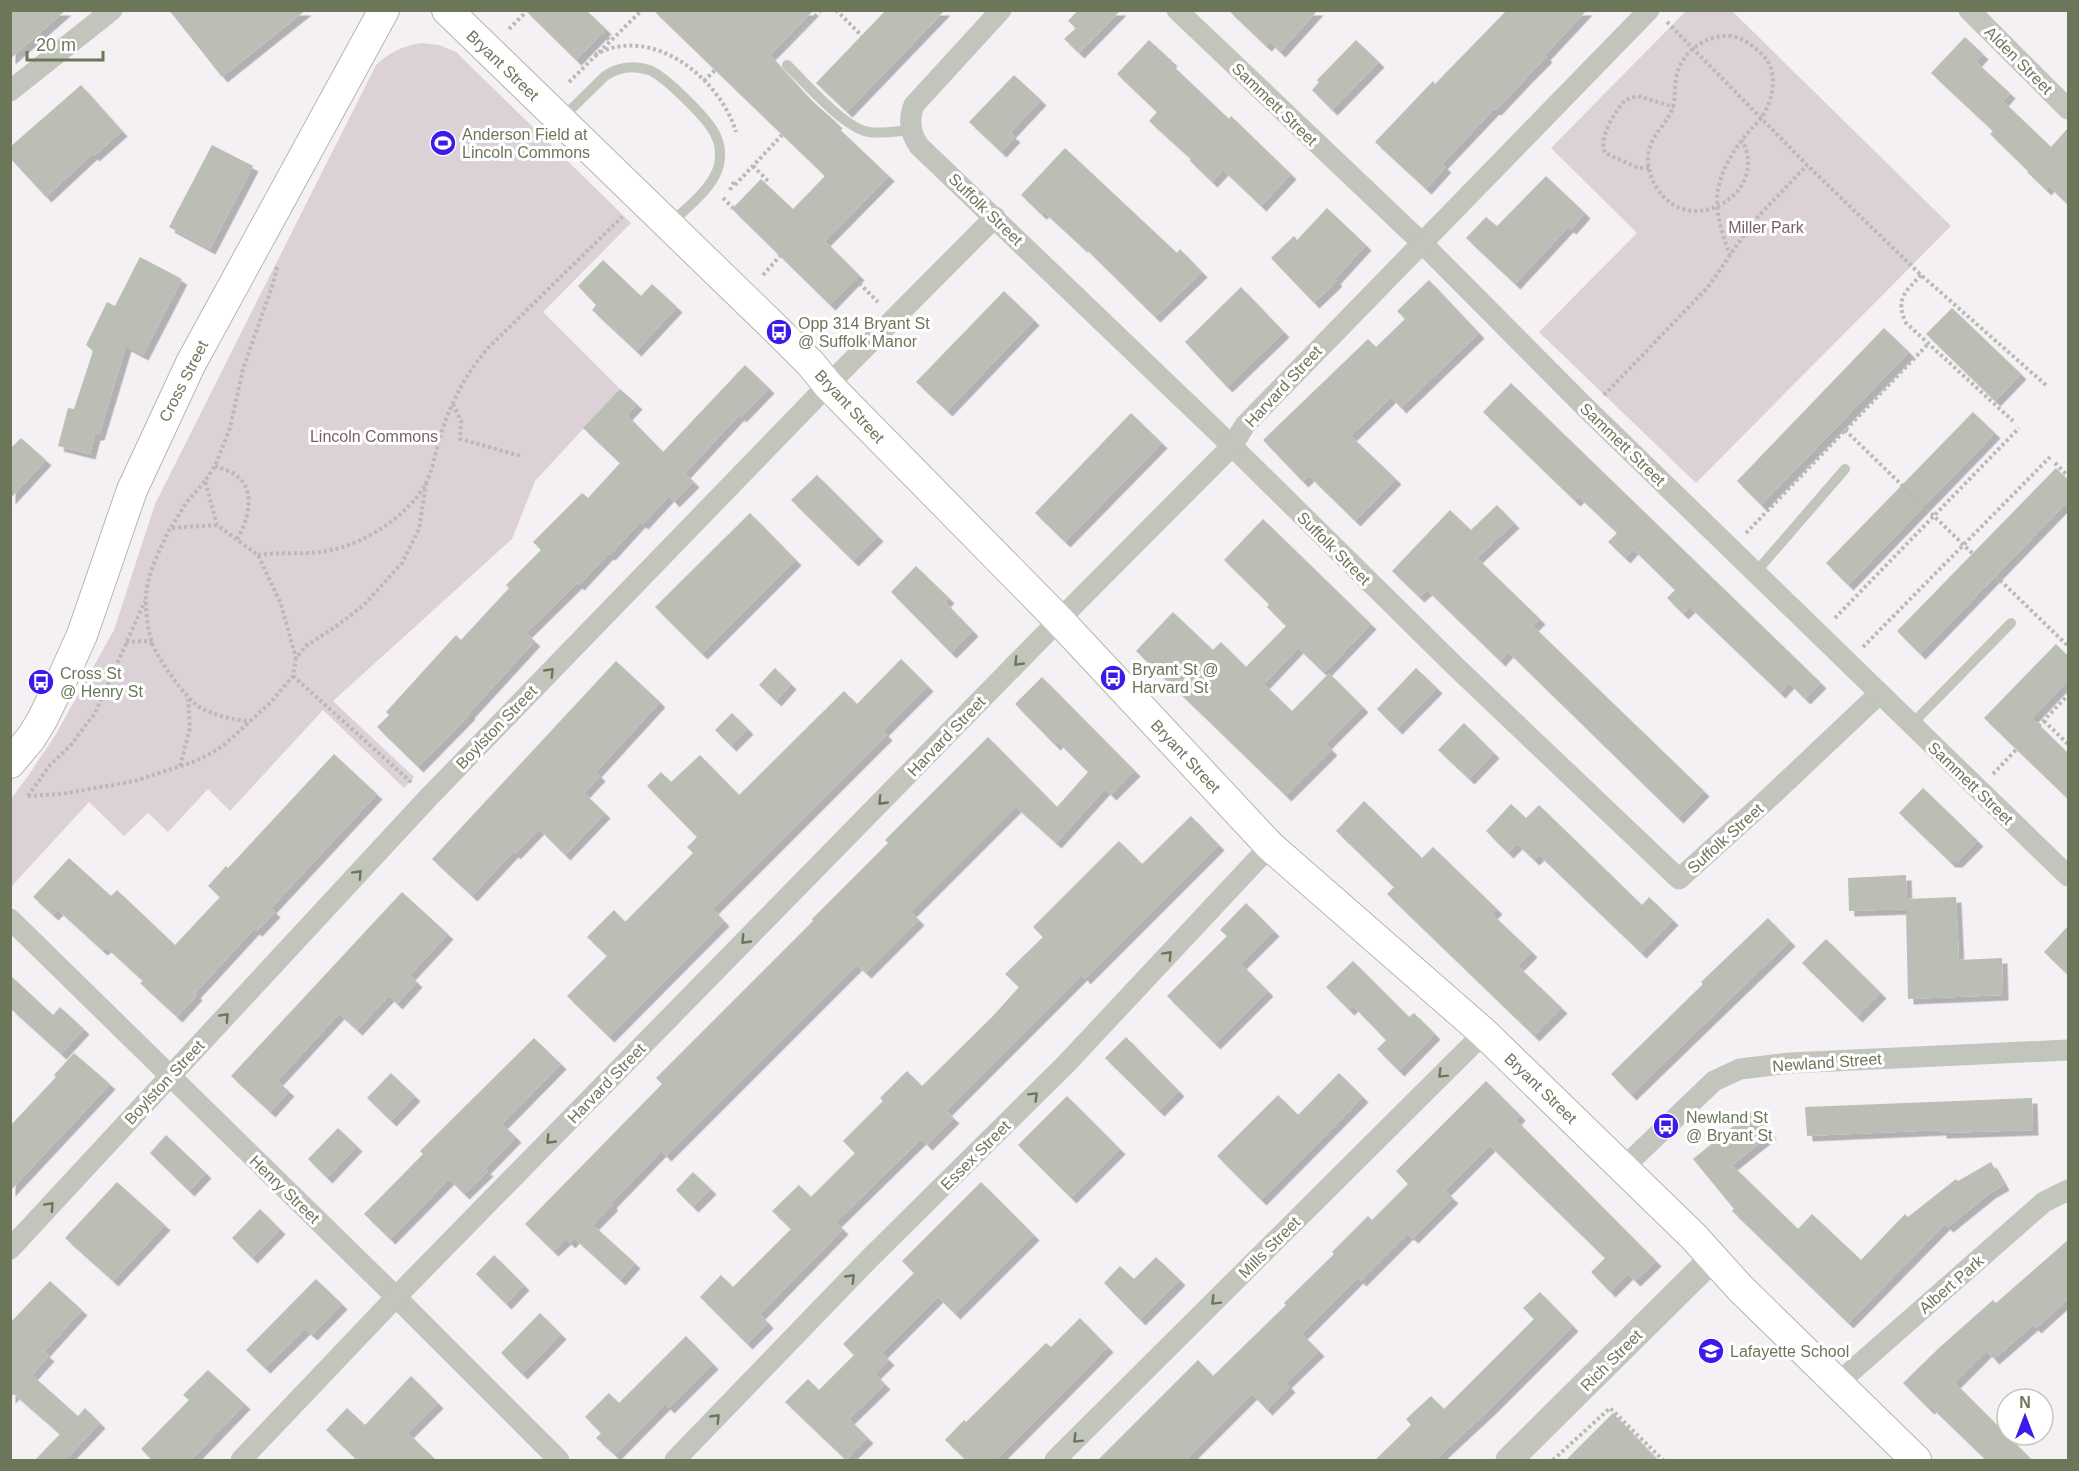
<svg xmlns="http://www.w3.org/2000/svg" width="2079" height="1471" font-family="Arial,sans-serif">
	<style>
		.green { fill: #dbd1d6 }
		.building { fill: #bbbeb4; filter: url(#shadow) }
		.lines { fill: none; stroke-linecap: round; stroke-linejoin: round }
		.secondary-casing { stroke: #b3b8ac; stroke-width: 32 }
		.path { stroke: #b8bbb4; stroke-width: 4; stroke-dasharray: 3 3; stroke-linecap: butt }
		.service { stroke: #c1c5bc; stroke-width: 10 }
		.minor { stroke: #c1c5bc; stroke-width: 21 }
		.tertiary { stroke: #c1c5bc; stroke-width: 27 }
		.secondary { stroke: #fff; stroke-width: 30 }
		.oneway { stroke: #6c775a }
		.labels { text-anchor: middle; stroke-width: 6; stroke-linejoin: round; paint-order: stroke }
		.street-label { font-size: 16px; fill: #6c775a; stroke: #fff }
		.poi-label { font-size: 16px; fill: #6c775a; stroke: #fff; text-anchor: start }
		.park-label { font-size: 16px; fill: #796168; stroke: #fff }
	</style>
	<defs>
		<filter id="shadow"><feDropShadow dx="5.5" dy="5.5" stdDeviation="0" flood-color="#0004"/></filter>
	</defs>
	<rect width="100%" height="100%" fill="#f4f0f4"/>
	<g class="green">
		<path d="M1686,11H1732L1951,226L1696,483L1539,332L1637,233L1551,148Z"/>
		<path d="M421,43L439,45L456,52L631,223L543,312L620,389L535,481L512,539L333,701L414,777L404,788L323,710L230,811L208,789L168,832L148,813L124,836L89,802L11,887V799L28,776L56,734L114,630L155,504L376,65C390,52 403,46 421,43Z"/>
	</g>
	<g class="building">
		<path d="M10,10H66L10,59Z"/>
		<path d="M169,10H306L222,77Z"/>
		<path d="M525,10H586L606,29L576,60Z"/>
		<path d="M653,10H814L770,55L809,98L837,123L835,125L889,176L825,241L859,275L830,305L732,209L761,179L793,209L825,176Z"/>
		<path d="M886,10H945L847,112L816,83Z"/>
		<path d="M1078,10H1121L1079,53L1064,39L1076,28L1068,21Z"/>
		<path d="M1228,10H1318L1280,52L1270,42L1266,46Z"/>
		<path d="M1507,10H1587L1545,55L1547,57L1528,76L1496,110L1494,109L1442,164L1446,167L1426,189L1375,142L1433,81L1435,84Z"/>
		<path d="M1965,37L1983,54L1976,62L2010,93L2003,101L2051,147L2068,128V205L2049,186L2046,190L2027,172L2028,171L1990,134L1993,131L1931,73Z"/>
		<path d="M1149,40L1172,61L1170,63L1229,119L1231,116L1291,174L1261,206L1223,170L1212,182L1190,161L1191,159L1149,121L1157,112L1117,74Z"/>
		<path d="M1356,40L1379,62L1332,110L1312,90L1319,82L1317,80Z"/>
		<path d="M1014,75L1041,100L1010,133L1015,137L1001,152L969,122Z"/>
		<path d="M81,85L122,131L94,156L92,154L46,197L10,158V147Z"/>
		<path d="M212,145L253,166L210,249L169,227Z"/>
		<path d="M1065,148L1177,253L1180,249L1202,272L1155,317L1083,246L1082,247L1044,212L1041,214L1021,195Z"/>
		<path d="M1546,176L1585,213L1571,229L1568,227L1515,284L1466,238L1486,217L1497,226Z"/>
		<path d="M1327,208L1366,245L1335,279L1337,281L1314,303L1271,258L1294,236L1297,240Z"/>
		<path d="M140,257L182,279L143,355L126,346L99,435H95L90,454L58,446L68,408L74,409L93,351L86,345L107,302L115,306Z"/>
		<path d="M603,260L641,296L652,284L677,307L636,351L592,310L596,305L578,286Z"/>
		<path d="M1429,280L1479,333L1401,408L1391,397L1351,436L1396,479L1355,521L1309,476L1303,482L1263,440L1368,339L1376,347L1405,319L1397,311Z"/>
		<path d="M1241,287L1284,332L1227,387L1185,342Z"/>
		<path d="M1004,291L1034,320L947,411L916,382Z"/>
		<path d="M1952,308L2021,374L1995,401L1926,334Z"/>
		<path d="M1884,328L1909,352L1761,505L1737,481Z"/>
		<path d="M745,365L769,388L741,417L739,415L685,473L694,482L674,502L669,496L643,524L640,522L610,555L608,554L579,585L577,583L526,633L535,641L469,713L470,714L418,767L377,727L389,715L386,712L456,635L461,640L509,588L506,585L541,550L533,542L582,493L588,498L620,463L583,428L620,389L637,404L627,415L663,452Z"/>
		<path d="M1511,383L1821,683L1805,699L1789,683L1780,693L1690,607L1683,614L1667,598L1675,590L1633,549L1625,558L1608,542L1617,533L1579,497L1575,501L1483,412Z"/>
		<path d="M1973,412L1995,433L1848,585L1826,563Z"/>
		<path d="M1131,413L1162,443L1065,542L1035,513Z"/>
		<path d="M21,438L46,460L10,499V449Z"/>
		<path d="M2056,468L2068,480V501L1920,654L1897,631Z"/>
		<path d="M817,475L878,536L853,561L791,500Z"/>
		<path d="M1497,505L1514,523L1477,558L1540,619L1533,626L1704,791L1678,818L1508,652L1500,661L1427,590L1419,597L1392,571L1450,510L1471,530Z"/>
		<path d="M750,513L796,560L702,654L655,607Z"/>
		<path d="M1263,519L1371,624L1324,673L1298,648L1264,684L1292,711L1329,673L1363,707L1326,744L1332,750L1286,796L1136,651L1173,612L1213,650L1221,642L1246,667L1286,626L1267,607L1269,604L1224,560Z"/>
		<path d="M916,566L949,598L945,602L973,631L951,653L891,592Z"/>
		<path d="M2056,644L2068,656V680L2032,718L2068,753V799L1984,718Z"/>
		<path d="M901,659L928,686L883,731L887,735L713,909L724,921L609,1037L567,996L607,956L587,937L614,910L625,922L693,853L687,847L697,837L647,786L661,772L671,782L700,755L739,795L844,691L857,704Z"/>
		<path d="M616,661L660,702L596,772L600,776L584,793L605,813L565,855L539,829L515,854L513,852L472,896L432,859Z"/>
		<path d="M775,668L791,684L776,701L759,685Z"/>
		<path d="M1416,668L1437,688L1397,729L1377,709Z"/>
		<path d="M1042,677L1135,771L1111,795L1105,789L1056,843L1016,807L911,912L919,920L866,973L857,965L666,1156L661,1151L611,1203L613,1205L593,1225L635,1263L620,1280L574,1238L570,1243L566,1239L553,1251L525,1224L662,1084L656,1078L813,921L812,919L888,843L885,840L988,737L1057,807L1088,772L1058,742L1055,745L1015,704Z"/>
		<path d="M732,713L748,729L731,746L715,730Z"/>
		<path d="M1464,723L1494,753L1469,779L1438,750Z"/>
		<path d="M334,754L377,794L271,908L275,912L257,931L254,929L195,993L197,995L177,1017L140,983L143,981L106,947L102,950L58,910L53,915L33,897L69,858L111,896L117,890L175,945L220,897L208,886L226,866L228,868Z"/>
		<path d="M1923,788L1978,841L1957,862H1950L1899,813Z"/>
		<path d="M1364,801L1422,858L1433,847L1497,909L1492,914L1532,952L1518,966L1562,1008L1534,1036L1387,894L1394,887L1336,831Z"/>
		<path d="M1511,804L1526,818L1539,805L1642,905L1649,897L1673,920L1641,953L1539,855L1534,860L1517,844L1508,853L1486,831Z"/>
		<path d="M1191,816L1219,845L1085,979L1082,975L946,1111L954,1118L927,1145L921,1139L836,1222L843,1229L760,1314L768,1323L747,1344L700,1297L721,1275L733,1287L791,1229L772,1211L799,1185L811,1197L855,1153L843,1141L883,1101L880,1098L907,1071L922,1086L993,1016L1019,987L1005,974L1043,937L1033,927L1119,841L1142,864Z"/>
		<path d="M1906,875L1907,899L1956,897L1959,960L2002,958L2003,995L1908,999L1906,909L1849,911L1848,878Z"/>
		<path d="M402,892L448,934L410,975L417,982L397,1004L389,996L357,1030L339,1014L277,1081L289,1091L270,1112L231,1076Z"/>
		<path d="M1246,903L1274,931L1241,964L1268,991L1215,1044L1167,996L1227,936L1220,930Z"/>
		<path d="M1768,918L1790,941L1631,1095L1611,1074L1703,984L1701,982Z"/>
		<path d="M2068,926V975L2044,952Z"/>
		<path d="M1826,939L1881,993L1857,1017L1802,963Z"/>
		<path d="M1353,961L1409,1017L1414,1013L1435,1034L1399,1071L1377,1049L1386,1040L1353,1006L1349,1010L1326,987Z"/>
		<path d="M10,975L53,1015L60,1007L84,1029L61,1054L10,1008Z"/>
		<path d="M1126,1037L1179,1091L1159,1111L1105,1058Z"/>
		<path d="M534,1038L561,1064L502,1124L516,1137L485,1169L488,1171L464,1194L449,1179L390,1239L364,1214L423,1154L420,1151Z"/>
		<path d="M74,1053L110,1084L10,1191V1126L56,1077L54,1075Z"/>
		<path d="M391,1073L415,1096L391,1121L367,1098Z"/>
		<path d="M1339,1073L1363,1097L1261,1200L1217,1156L1278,1095L1298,1115Z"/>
		<path d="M1486,1081L1520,1115L1516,1120L1656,1261L1635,1281L1628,1274L1610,1292L1591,1272L1605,1258L1490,1146L1445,1191L1453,1198L1413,1238L1408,1234L1361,1281L1358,1278L1302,1334L1319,1351L1286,1383L1290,1387L1267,1410L1252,1394L1185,1461H1097L1198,1360L1213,1376L1286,1305L1284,1303L1334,1254L1332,1252L1368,1216L1372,1220L1408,1184L1396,1171Z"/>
		<path d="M1067,1096L1120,1149L1071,1198L1018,1145Z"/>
		<path d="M2032,1098L2033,1130L1941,1133V1130L1807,1136L1805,1107Z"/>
		<path d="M1752,1111L1771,1134L1732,1165L1798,1229L1812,1214L1861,1260L1905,1214L1908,1217L1956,1179L1958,1181L1991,1162L2004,1185L1990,1193L1948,1227L1945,1224L1848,1323L1732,1211L1734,1209L1693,1159Z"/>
		<path d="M338,1128L357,1146L327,1178L308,1159Z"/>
		<path d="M166,1135L206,1173L189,1191L150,1153Z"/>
		<path d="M693,1172L711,1189L693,1207L676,1190Z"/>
		<path d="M117,1182L165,1225L113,1281L65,1238Z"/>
		<path d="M981,1182L1034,1235L955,1314L938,1297L882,1353L889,1360L875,1374L885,1384L849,1419L868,1438L846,1460L785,1402L808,1379L819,1390L854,1355L843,1344L914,1273L902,1261Z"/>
		<path d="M260,1209L280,1229L252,1258L232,1238Z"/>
		<path d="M2068,1240V1299L2036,1328L2033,1325L1994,1359L1987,1351L1955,1383L2033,1461H1987L1931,1407L1929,1409L1903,1383L1940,1347L1993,1300L1996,1303Z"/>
		<path d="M494,1255L524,1285L506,1304L476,1274Z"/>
		<path d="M1156,1257L1180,1280L1140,1320L1104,1283L1120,1266L1134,1279Z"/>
		<path d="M316,1279L342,1304L312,1335L305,1329L265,1368L246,1350Z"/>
		<path d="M50,1281L82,1310L44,1352L49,1356L32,1375L78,1416L85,1408L100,1423L64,1461H34L60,1434L14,1394L10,1398V1323Z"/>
		<path d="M1540,1292L1573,1326L1491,1408L1434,1461H1374L1411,1425L1406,1419L1431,1396L1444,1409L1534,1319L1523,1308Z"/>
		<path d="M540,1313L561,1334L522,1374L501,1353Z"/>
		<path d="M1080,1318L1108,1347L995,1461H967L945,1440L964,1420L966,1422L1046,1343L1051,1347Z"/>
		<path d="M686,1336L713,1364L669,1408L665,1404L615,1455L596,1438L601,1433L585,1417L609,1393L619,1403Z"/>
		<path d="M208,1370L245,1404L190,1461H153L141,1449L189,1400L183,1395Z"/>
		<path d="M411,1376L438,1403L408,1433L437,1461H358L326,1430L347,1408L365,1425Z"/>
		<path d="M1613,1413L1659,1461H1565Z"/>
	</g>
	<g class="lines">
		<g class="secondary-casing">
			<g id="secondary">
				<path d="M447,10L779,332L811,364L828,385L1059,620L1270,846L1484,1033L1694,1237L1740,1288L1916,1460"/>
				<path d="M10,763L31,738L42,720L63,677L82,635L132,490L191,363L384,10"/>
			</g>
		</g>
		<g class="path">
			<path d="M836,10L862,36"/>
			<path d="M724,12L725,10"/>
			<path d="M1667,22L1807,165L1921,275L2047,386"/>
			<path d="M509,29L526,12"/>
			<path d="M603,33L610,41"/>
			<path d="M786,47L821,10"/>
			<path d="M595,55C651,23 720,78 736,132"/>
			<path d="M704,81L715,70"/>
			<path d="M569,82L642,10"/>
			<path d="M753,166L768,181L766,183"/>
			<path d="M1649,168H1638L1605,153C1598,137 1615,112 1625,100L1638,96L1674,107"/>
			<path d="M735,185L782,135"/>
			<path d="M730,190L735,180"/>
			<path d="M723,198L733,208"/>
			<path d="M1730,256C1722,232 1712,206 1720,181C1726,161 1739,142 1753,127C1756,123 1760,121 1762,117C1774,98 1779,71 1762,54C1753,46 1744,38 1731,36C1705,34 1680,53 1676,79C1674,89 1676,100 1672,110C1665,127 1649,136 1648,158C1648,169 1651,179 1657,188C1689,241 1771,193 1742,140"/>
			<path d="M277,267L273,284L243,369L230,428L215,466L205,481L217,525L258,555L281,604L296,658"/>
			<path d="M763,275L780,256"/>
			<path d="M1921,275C1905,292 1895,299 1906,323L2013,421"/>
			<path d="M855,279L878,302"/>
			<path d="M1604,395L1708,287L1753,222L1807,165"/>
			<path d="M453,404L461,421L460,439L521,456"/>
			<path d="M1845,430L2068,646"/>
			<path d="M2055,463L2068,476"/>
			<path d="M215,466C222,469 231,471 237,476C257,492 247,522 237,540"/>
			<path d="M217,525L170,528C160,550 145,577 146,602C146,615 148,631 152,643C158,659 187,701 201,708C216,716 234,720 250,721"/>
			<path d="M171,527L186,503L205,481"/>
			<path d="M1746,533L1929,343"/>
			<path d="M258,555C282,551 307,556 331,550C366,543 409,515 426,483C434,468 436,447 442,431C452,400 467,372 488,348L622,217"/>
			<path d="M1835,618L2019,428"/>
			<path d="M126,642L145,641L153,644"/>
			<path d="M1863,647L2050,457"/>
			<path d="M293,676L413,784"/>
			<path d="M2044,721L2068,744"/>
			<path d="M180,766L190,728L188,699"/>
			<path d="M1993,774L2068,695"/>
			<path d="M28,796L61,794L135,781L193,762L208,755L224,745L271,702L293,676L296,658L306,646L335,627L363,606L402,563L419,529L426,484"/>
			<path d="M28,796L50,765L70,746L95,713L145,601"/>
			<path d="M1553,1460L1610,1408L1663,1460"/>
		</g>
		<g class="service">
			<path d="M787,65C805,82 845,129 869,132C882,134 897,131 911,130"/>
			<path d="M561,119L605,76C618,67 634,65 649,70C665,76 708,119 715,134C720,143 721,155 719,165C713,189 686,208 669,225"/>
			<path d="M1756,572L1845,469"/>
			<path d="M1911,725L2011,623"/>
		</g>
		<g class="minor">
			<path d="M1001,10L914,105C908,120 910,133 919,146L1232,446L1457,668L1679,879L1771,796L1879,694"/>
			<path d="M1177,10L1421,242L1589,411L2068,876"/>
			<path d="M1969,10L2068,109"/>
			<path d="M10,91L112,10"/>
			<path d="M10,919L396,1297L559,1460"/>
			<path d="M1623,1168L1714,1081L1740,1069L1790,1063L2068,1050"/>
			<path d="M10,1249L428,798L828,385L995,217"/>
			<path d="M1838,1383L2044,1202L2068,1190"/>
			<path d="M241,1460L396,1297L1059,620L1232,446L1245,425L1649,10"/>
			<path d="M675,1460L869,1259L1066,1064L1270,846"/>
			<path d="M1055,1460L1484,1033"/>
		</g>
		<path class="tertiary" d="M1509,1460L1712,1259"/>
		<use href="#secondary" class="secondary"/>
	</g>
	<defs><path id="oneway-chevron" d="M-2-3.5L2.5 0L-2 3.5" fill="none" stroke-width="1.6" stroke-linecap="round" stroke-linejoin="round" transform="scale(1.5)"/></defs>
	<g class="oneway">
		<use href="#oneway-chevron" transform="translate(1018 662) rotate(134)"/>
		<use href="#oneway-chevron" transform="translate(550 672) rotate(-46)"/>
		<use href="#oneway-chevron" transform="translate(882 801) rotate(134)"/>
		<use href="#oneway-chevron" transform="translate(358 874) rotate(-47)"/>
		<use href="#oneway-chevron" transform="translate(745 940) rotate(134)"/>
		<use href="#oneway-chevron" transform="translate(1168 955) rotate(-47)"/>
		<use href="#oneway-chevron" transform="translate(225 1017) rotate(-47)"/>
		<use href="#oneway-chevron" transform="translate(1442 1074) rotate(135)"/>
		<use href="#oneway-chevron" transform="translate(1034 1096) rotate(-45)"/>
		<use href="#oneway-chevron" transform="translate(550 1140) rotate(134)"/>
		<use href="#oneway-chevron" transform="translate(50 1206) rotate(-47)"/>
		<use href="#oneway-chevron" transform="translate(851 1278) rotate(-46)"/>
		<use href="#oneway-chevron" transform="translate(1215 1301) rotate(135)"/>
		<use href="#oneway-chevron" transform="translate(716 1418) rotate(-46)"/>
		<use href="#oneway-chevron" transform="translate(1077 1439) rotate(135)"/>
	</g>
	<defs>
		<g id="stadium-disc" transform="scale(1.35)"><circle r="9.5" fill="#3b1aea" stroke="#fff"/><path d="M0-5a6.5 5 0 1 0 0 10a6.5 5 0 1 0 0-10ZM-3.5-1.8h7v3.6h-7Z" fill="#fff"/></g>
		<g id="bus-disc" transform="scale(1.35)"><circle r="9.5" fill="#3b1aea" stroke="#fff"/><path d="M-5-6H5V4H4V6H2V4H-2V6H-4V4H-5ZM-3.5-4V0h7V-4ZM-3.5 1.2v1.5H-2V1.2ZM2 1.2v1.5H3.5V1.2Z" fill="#fff"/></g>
		<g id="school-disc" transform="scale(1.35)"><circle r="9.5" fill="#3b1aea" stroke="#fff"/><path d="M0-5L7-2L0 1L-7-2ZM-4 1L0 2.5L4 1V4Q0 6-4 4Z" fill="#fff"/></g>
	</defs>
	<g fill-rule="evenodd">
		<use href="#stadium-disc" x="443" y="143"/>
		<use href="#bus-disc" x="779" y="332"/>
		<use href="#bus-disc" x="1113" y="678"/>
		<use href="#bus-disc" x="41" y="682"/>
		<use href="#bus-disc" x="1666" y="1126"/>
		<use href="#school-disc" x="1711" y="1351"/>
	</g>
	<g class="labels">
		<g class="street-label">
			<text transform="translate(2019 60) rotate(45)" y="6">Alden Street</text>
			<text transform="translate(503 65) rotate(44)" y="6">Bryant Street</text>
			<text transform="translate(1275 104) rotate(44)" y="6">Sammett Street</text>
			<text transform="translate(986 209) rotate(44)" y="6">Suffolk Street</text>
			<text transform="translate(183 381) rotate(-63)" y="6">Cross Street</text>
			<text transform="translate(1283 386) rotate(-47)" y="6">Harvard Street</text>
			<text transform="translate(850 406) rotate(47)" y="6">Bryant Street</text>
			<text transform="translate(1623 444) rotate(44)" y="6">Sammett Street</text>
			<text transform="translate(1334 548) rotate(45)" y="6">Suffolk Street</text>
			<text transform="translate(496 727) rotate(-46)" y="6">Boylston Street</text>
			<text transform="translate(946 736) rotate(-46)" y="6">Harvard Street</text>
			<text transform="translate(1186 756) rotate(47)" y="6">Bryant Street</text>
			<text transform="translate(1971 783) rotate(44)" y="6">Sammett Street</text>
			<text transform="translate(1725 838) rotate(-42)" y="6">Suffolk Street</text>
			<text transform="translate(1827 1062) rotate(-4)" y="6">Newland Street</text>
			<text transform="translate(164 1082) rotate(-47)" y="6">Boylston Street</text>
			<text transform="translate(606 1083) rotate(-46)" y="6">Harvard Street</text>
			<text transform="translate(1541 1088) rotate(44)" y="6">Bryant Street</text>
			<text transform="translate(975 1155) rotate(-45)" y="6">Essex Street</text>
			<text transform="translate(285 1189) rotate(44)" y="6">Henry Street</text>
			<text transform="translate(1269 1247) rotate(-45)" y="6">Mills Street</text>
			<text transform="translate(1951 1284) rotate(-41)" y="6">Albert Park</text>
			<text transform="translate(1611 1360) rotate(-45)" y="6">Rich Street</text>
		</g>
		<g class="poi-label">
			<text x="462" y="140">Anderson Field at<tspan x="462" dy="18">Lincoln Commons</tspan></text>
			<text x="798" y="329">Opp 314 Bryant St<tspan x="798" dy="18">@ Suffolk Manor</tspan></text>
			<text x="1132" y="675">Bryant St @<tspan x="1132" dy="18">Harvard St</tspan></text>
			<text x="60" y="679">Cross St<tspan x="60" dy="18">@ Henry St</tspan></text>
			<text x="1686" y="1123">Newland St<tspan x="1686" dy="18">@ Bryant St</tspan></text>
			<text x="1730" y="1357">Lafayette School</text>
		</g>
		<g class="park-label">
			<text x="1766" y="233">Miller Park</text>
			<text x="374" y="442">Lincoln Commons</text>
		</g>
	</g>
	<rect width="2079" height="1471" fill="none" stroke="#6c775a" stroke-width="24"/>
	<g transform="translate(2025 1417)"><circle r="28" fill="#ffffff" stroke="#c4c9bd" stroke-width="1.5"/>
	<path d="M0-4.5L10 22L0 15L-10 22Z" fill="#3b1aea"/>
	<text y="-9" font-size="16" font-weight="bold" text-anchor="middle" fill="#6c775a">N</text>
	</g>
	<path d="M27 51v9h76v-9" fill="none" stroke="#6c775a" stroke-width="3"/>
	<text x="36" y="51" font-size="18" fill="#6c775a" stroke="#ffffff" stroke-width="4.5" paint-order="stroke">20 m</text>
</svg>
